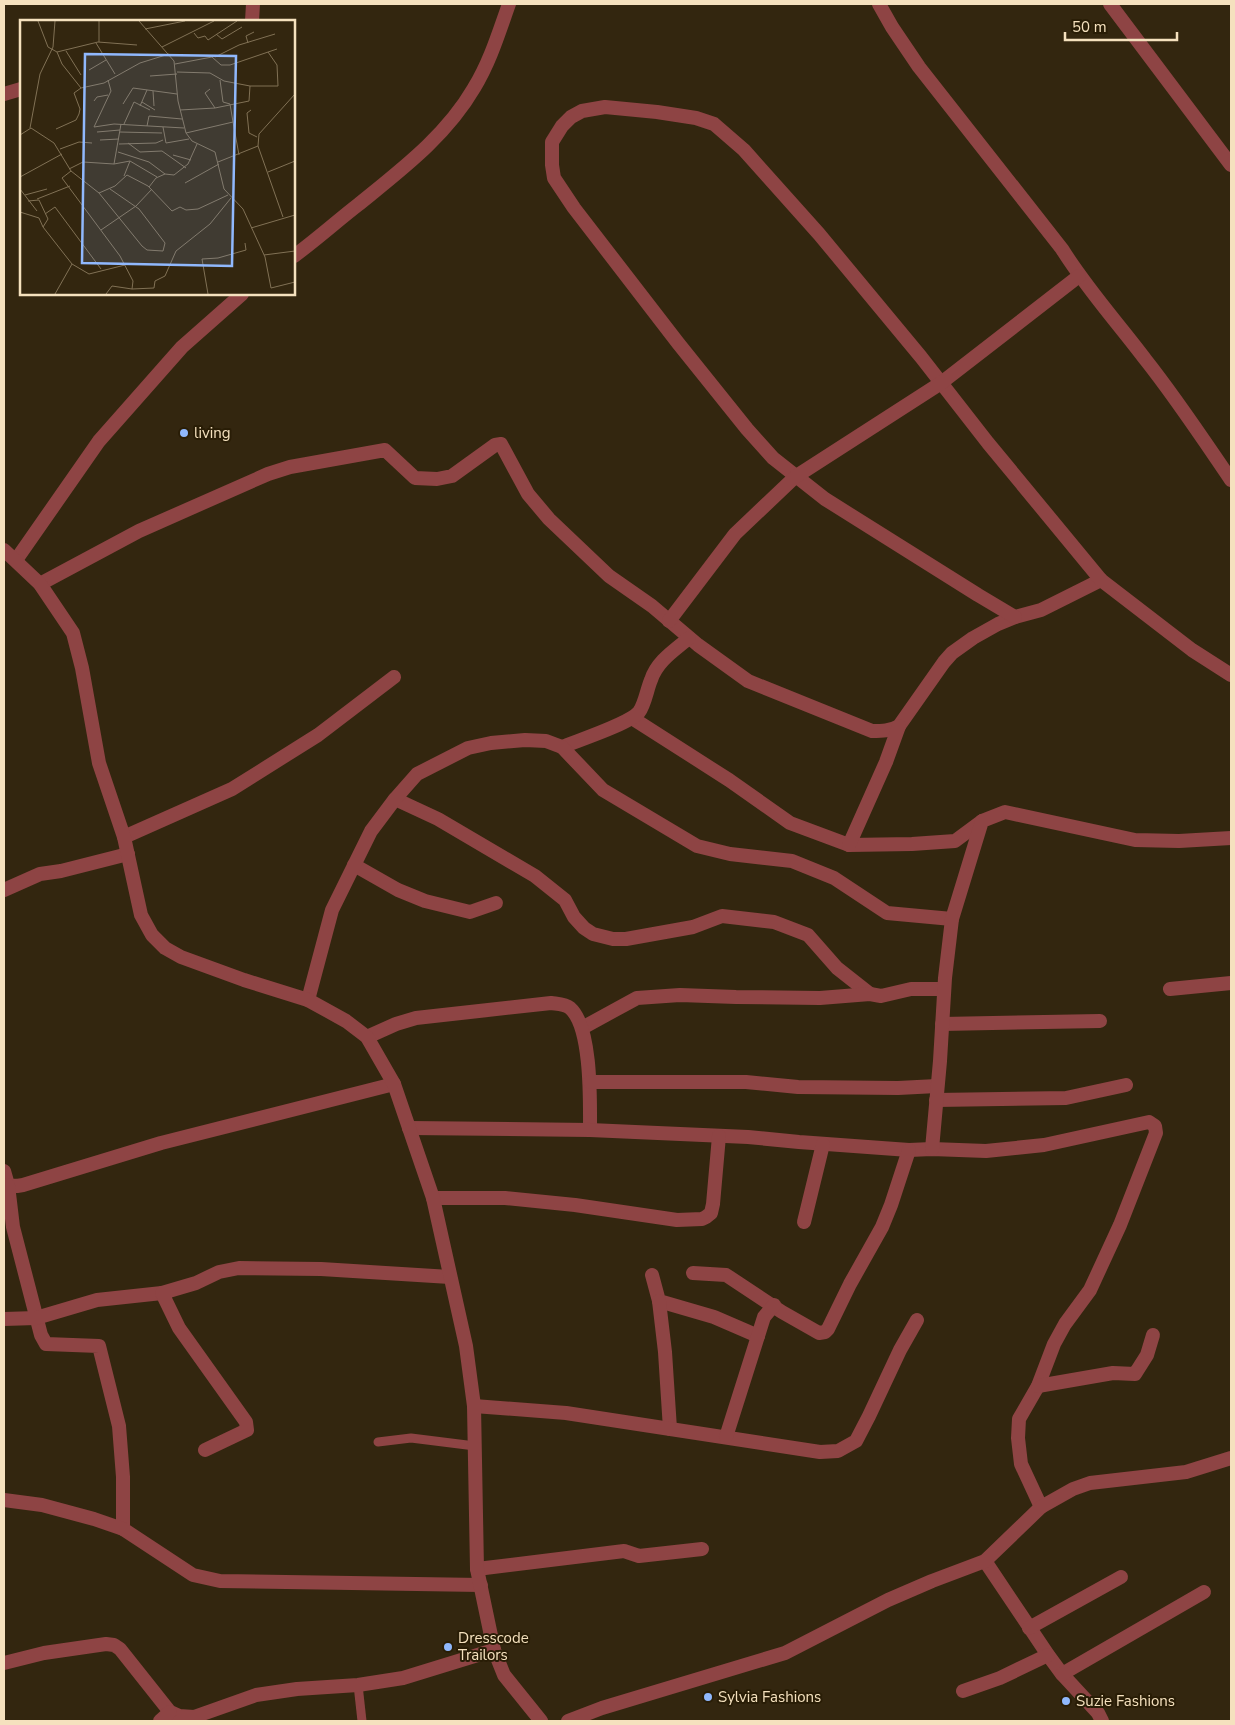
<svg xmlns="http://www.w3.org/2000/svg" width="1235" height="1725" font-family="'Nunito Sans',sans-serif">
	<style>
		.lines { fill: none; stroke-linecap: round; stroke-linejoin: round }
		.service { stroke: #8e4444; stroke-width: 9 }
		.minor { stroke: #8e4444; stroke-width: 14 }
		.tertiary { stroke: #8e4444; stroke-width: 14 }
		.poi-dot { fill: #90b8fd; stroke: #291d06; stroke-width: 2 }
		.labels { text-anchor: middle; stroke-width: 4; stroke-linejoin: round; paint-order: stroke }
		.poi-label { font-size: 15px; fill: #f5e1be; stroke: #291d06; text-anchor: start }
		.inset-road { fill: none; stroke: #817155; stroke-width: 1 }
		.view { fill: #90b8fd; fill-opacity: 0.15; stroke: #90b8fd; stroke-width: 2.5 }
		.inset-edge { fill: none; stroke: #f5e1be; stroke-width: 2.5 }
	</style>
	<rect width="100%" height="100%" fill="#33260f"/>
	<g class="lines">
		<g class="service">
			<path d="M378,1442L411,1438L475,1446"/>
			<path d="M358,1685L362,1721"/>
		</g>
		<g class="minor">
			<path d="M879,4L892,27L919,67L1062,249C1087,289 1117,322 1145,359C1176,398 1203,439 1231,480"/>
			<path d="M1110,4L1231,165"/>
			<path d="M252,21L253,4"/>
			<path d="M4,94L21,89"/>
			<path d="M294,256C316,240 337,221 359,204C402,169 446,136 474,88C490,62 499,32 509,4"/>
			<path d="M16,560L99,441L182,347L242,294"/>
			<path d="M40,584L139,531L268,474L290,467L385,450L415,478L437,479L452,476L495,445L501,444L528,494L549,519L609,576L652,606L698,645L748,681L872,731C882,731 890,731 899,726L944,662L952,653L973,638L998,624L1015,617L1041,610L1101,580"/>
			<path d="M1015,617L978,595L825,499L773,458L747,429L678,343L574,208L554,178L552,165V142L562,126L571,117L582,111L605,107L657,112L696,118L714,124L744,150L819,234L921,357L988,443L1101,580L1192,650L1231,675"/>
			<path d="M669,621L735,534L795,477L941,383L1079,276"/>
			<path d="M632,718L729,780L790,823L849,845L912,844L955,841L982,821"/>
			<path d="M562,747C579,740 629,724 639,712C645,704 647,689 651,680C657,661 675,650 689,638"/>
			<path d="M395,799L438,819L535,876L565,900L574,917L584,928L593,934L613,939H626L693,927L722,916L774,922L808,935L837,968L870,994"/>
			<path d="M124,837L232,789L318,735L394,677"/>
			<path d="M849,845L886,762L899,726"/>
			<path d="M354,865L398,890L425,901L470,912L496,903"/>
			<path d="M4,890L40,874L61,871L128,854"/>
			<path d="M1170,989L1231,983"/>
			<path d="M308,1000L332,910L371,831L395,799L417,774L468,748L491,743L525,740L546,741L562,747L603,790L697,846L730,854L792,861L834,878L887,913L952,919"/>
			<path d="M942,1024L1100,1021"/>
			<path d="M582,1028L637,998L680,995L736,997L820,998L870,994L881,996L911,989H944"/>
			<path d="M367,1037L396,1024L416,1018L551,1003C557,1004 565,1004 570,1008C592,1027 590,1102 590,1130"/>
			<path d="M590,1082H746L798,1087L898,1088L937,1086"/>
			<path d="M936,1100L1066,1098L1126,1085"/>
			<path d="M409,1128L590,1130L748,1137L799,1142L909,1150L932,1149L986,1151L1044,1145L1149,1122L1155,1126L1156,1133L1120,1225L1090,1290L1065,1324L1054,1344L1038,1386L1019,1419L1018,1438L1021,1464L1041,1507"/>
			<path d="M932,1149L940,1061L945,978L952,919L982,821L1005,812L1135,840L1179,841L1231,838"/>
			<path d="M4,1171L8,1185L17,1186L23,1185L161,1143L394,1084"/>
			<path d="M8,1185L13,1227L41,1335L46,1344L99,1346L119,1426L123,1477V1529"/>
			<path d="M433,1198H505L575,1205L677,1220L702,1219L706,1217L711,1213L713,1204L719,1136"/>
			<path d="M804,1222L823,1144"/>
			<path d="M693,1273L726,1275L782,1312L819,1333L825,1332L828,1329L850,1284L882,1227L891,1205L909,1150"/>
			<path d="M652,1275L659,1301L714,1317L758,1336"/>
			<path d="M659,1301L665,1352L670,1429"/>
			<path d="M4,1319L36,1318L97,1300L162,1293"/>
			<path d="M1038,1386L1113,1373L1135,1374L1147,1355L1153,1335"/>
			<path d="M474,1406L566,1413L820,1452L838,1451L856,1441L869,1416L900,1350L917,1320"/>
			<path d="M726,1437L764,1317L774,1305"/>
			<path d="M205,1450L247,1430L246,1422L179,1328L162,1293L196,1283L219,1272L239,1268L321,1269L450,1277"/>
			<path d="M4,1500L42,1505L94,1519L123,1529L193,1575L220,1581L481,1585"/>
			<path d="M985,1561L1048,1655L1062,1674L1098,1713L1102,1721"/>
			<path d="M477,1569L624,1551L639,1556L702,1549"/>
			<path d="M1029,1628L1121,1577"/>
			<path d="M4,1663L44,1653L106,1644L114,1645L120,1649L170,1712L179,1716L194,1717L256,1695L297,1689L358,1685L403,1678L494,1650"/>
			<path d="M1062,1674L1204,1592"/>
			<path d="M963,1691L1000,1678L1048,1655"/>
			<path d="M160,1721L170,1712"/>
			<path d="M568,1721L602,1708L785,1653L888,1600L932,1581L985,1561L1041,1507L1073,1489L1090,1483L1186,1472L1231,1458"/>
		</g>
		<path class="tertiary" d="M4,550L40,584L73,633L82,668L99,763L124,837L141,915L152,935L165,948L181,957L244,980L308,1000L346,1021L367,1037L394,1084L433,1198L466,1346L474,1406L477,1569L494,1650L504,1675L541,1721"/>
	</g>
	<g class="poi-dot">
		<circle cx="184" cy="433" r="5"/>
		<circle cx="448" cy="1647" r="5"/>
		<circle cx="708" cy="1697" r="5"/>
		<circle cx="1066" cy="1701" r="5"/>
	</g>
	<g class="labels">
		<g class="poi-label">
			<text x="194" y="438">living</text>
			<text x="458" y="1643">Dresscode<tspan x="458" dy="17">Trailors</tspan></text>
			<text x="718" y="1702">Sylvia Fashions</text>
			<text x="1076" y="1706">Suzie Fashions</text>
		</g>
	</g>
	<g transform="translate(20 20)">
		<rect width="275" height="275" fill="#33260f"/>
		<path class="inset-road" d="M18,1L28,27L37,32L78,22L117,25M79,1V22M119,1L154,41L158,81L166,113L172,121L195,132L204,169L223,189L245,237L251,268M125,9L165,1M174,13L178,18L185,16L188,20L217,1M196,14L202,19L222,7M76,23L95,54M228,23L226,16L234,12M142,27L194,1M46,31L61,55M37,32L42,44L61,68M195,37L219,25L255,14M155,44L192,37L201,45H210L257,29M69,50L86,40M157,52L190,53L204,61L230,66H258L257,45L248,32M130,56L157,54M88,60L91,71L74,107L94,104L164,108M200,60L203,82L210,84L213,102M133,71L134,86M74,81L77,77L88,75M122,82L135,90M103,84L113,68L157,74M120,86L127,70M195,88L229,81L230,66M160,90L195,88L185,73L190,69M231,90L227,93L229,113L237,117M104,104L114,82L130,90M127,106L129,96L162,99M143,107L146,123L169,119M10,108L20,54L33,27L35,1M36,109L56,100L59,94L60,89L54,73L61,68L84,63L120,43L149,34M77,112L100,110M100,112L142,113M166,113L213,102L219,135M0,115L11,108L34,123L51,151L79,173L122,226L127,230L143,231L145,223L119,189L90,169M80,120L99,119M108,123L120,132L142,131L166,148M99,124L136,123L143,120M238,126L263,197M40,129L59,122L72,123M98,132L129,142L145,154L154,155L168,144L177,124M153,135L171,140M198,142L238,126L239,114L275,74M94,144L110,141L137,157M49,149L63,142L94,144L101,104M51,151L42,158L100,236L113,261L112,269L92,266L86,274M248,152L275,141M104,156L110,141M0,157L42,134M165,163L199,144M129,167L136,158L145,154M0,169L17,191M79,173L95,166L107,155L128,166L152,191L160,187L166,190L178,189L208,175M5,175L27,169M17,179L50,166M8,181L19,180L28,199L23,207L52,244M0,192L19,198L23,207M25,194L35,187L81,249M231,208L275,195M81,210L116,186L132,169M244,235L275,231M251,268L275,262M112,269L134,268L135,261L145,256L156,231L190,204L211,178M35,274L52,244L69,254L105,245M188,274L182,239L198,238L226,230L225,223"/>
		<path class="view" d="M65,34L216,36L212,246L62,243Z"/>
		<rect width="275" height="275" class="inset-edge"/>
	</g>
	<rect width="1235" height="1725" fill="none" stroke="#f5e1be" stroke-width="10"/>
	<path d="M1065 32v8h112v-8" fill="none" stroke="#f5e1be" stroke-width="2.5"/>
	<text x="1072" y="32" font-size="15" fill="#f5e1be" stroke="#291d06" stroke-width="4" paint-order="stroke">50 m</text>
</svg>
